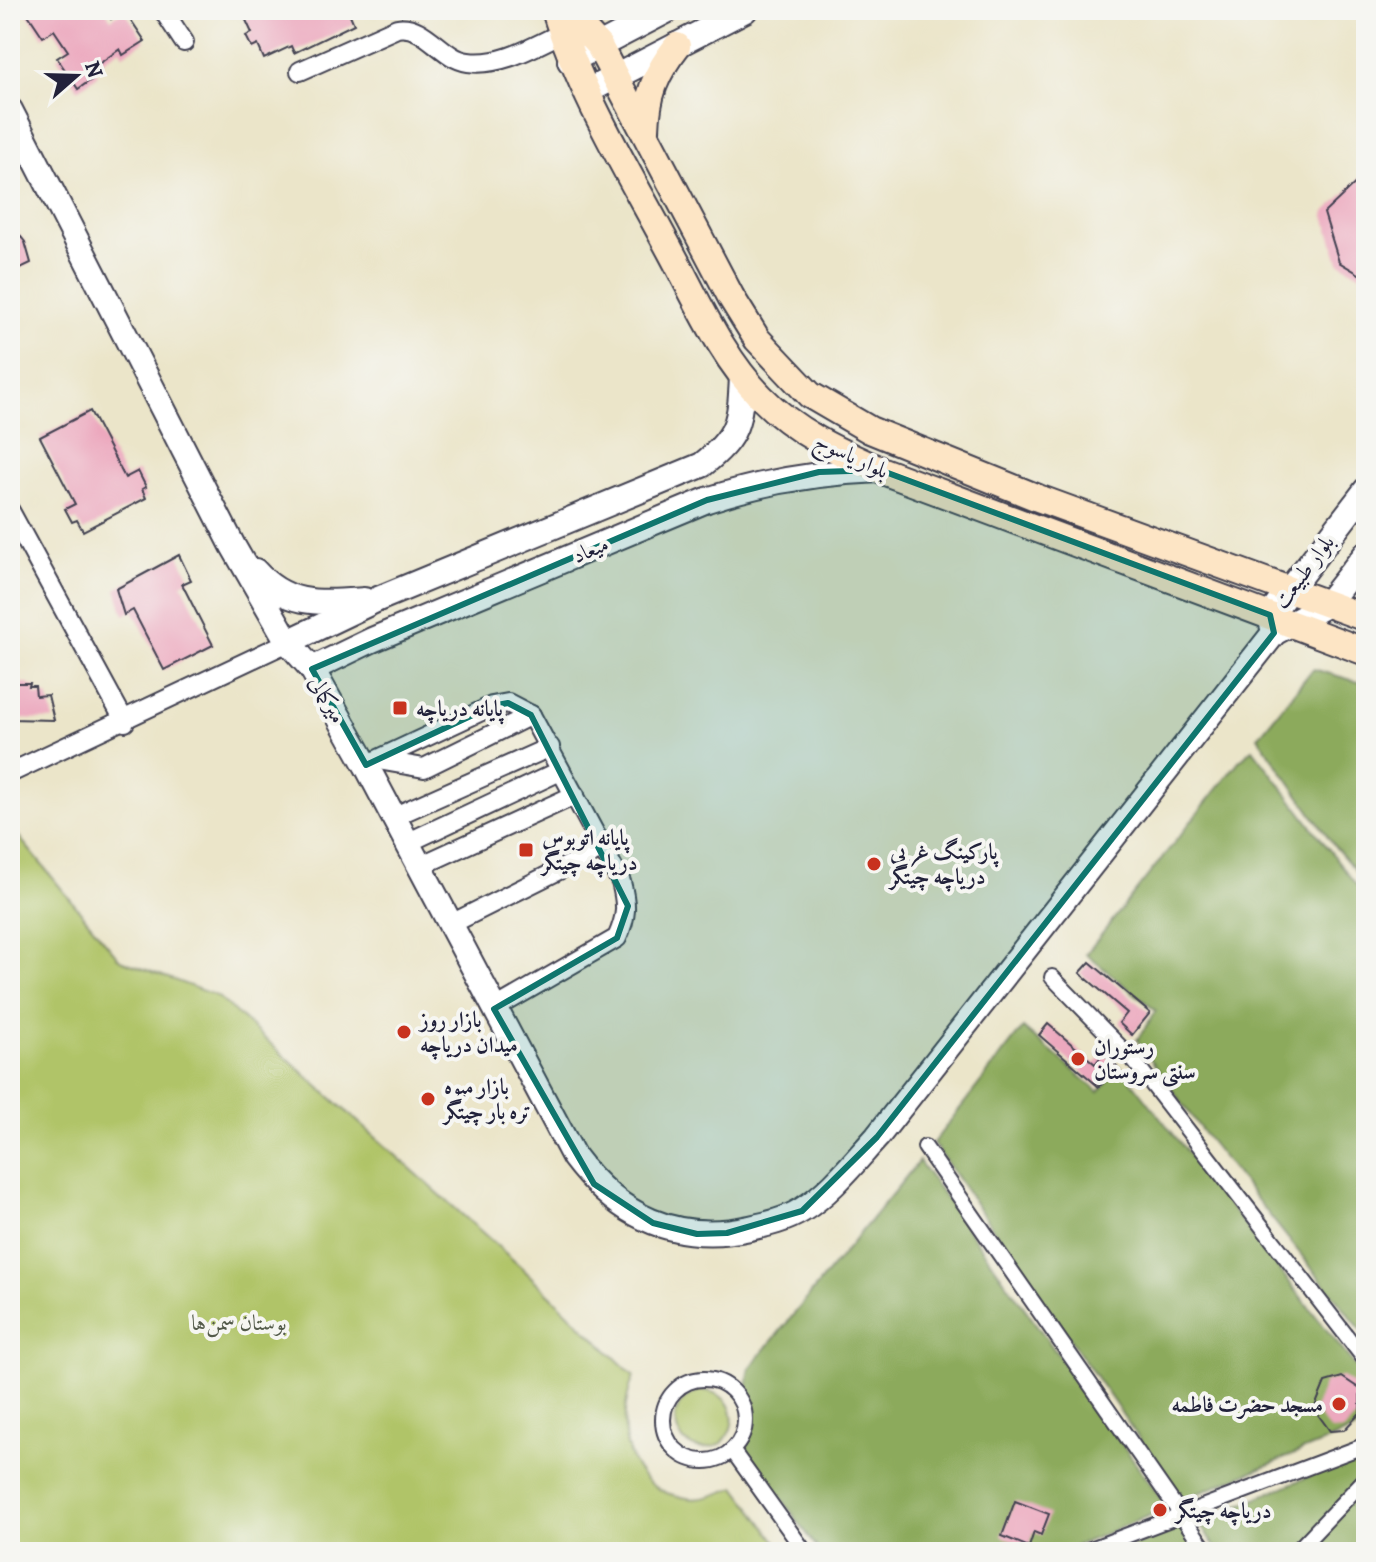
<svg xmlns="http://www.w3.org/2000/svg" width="1376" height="1562" font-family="Alegreya,Amiri,serif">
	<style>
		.green { fill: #b0c468; stroke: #697352; stroke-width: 2 }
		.forest { fill: #8caa5c; stroke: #57664c; stroke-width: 2 }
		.building { fill: #eca8be }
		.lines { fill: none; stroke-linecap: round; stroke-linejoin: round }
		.pedestrian-casing { stroke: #403f50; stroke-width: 18 }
		.minor-casing { stroke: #403f50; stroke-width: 22 }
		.tertiary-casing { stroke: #403f50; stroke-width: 28 }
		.secondary-casing { stroke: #403f50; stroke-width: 30 }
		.pedestrian { stroke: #fff; stroke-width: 14 }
		.minor { stroke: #fff; stroke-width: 18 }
		.tertiary { stroke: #fff; stroke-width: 24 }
		.secondary { stroke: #fde5c5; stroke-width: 26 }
		.marked { fill: #0f766e; fill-opacity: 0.2; stroke: #0f766e; stroke-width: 6; stroke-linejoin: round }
		.poi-dot { fill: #c8321e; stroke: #f6f6f2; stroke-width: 3 }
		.labels { text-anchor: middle; stroke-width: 8; stroke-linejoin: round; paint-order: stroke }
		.street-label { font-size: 22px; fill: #22223b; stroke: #f6f6f2 }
		.poi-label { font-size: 22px; font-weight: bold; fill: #22223b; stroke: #f6f6f2; text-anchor: start }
		.park-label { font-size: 22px; fill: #545b4b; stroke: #f6f6f2 }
	</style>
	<rect width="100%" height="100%" fill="#f6f6f2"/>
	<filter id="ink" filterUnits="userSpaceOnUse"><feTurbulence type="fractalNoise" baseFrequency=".0125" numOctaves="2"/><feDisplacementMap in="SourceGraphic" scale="16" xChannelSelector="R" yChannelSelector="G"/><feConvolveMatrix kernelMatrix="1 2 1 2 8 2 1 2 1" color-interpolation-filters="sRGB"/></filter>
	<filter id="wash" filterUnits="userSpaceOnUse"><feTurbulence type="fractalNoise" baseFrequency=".006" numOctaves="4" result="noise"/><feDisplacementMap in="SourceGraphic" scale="32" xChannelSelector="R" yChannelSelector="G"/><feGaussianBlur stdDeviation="1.8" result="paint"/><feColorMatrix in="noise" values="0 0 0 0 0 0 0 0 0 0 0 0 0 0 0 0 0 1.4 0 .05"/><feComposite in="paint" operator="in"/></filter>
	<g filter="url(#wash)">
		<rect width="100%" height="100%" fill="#ebe5c9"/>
		<g class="green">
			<path d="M10,826L120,960L217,996L521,1267L634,1376C614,1426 623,1489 687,1498C703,1501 721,1493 736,1487L784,1552H10Z"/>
			<path d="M701,1390C731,1392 743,1420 722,1443C680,1467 653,1405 701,1390Z"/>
		</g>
		<g class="forest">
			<path d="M1313,669L1366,684V883L1336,848L1258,737Z"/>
			<path d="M1253,749L1366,898V1336L1202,1131L1137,1040L1156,1011L1086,954L1239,761Z"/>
			<path d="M1023,1028L1099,1092L1120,1066L1366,1380V1425L1182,1500L933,1143Z"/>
			<path d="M919,1161L1168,1508L1061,1552H820L746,1449C760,1410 741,1401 750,1368Z"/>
			<path d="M1366,1453V1552H1219L1198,1522Z"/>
			<path d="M1182,1525L1200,1552H1121Z"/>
		</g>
		<g id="blocks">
			<g class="building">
				<path d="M25,10H105L111,19L124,10L145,41L123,55L120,49L93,68L98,75L78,89L57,58L68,51L54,30L43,37Z"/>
				<path d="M263,10H348L354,24L294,53L291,46L264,59L258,45L252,48L246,36L252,33L245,18Z"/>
				<path d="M1366,173V278L1339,262L1324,213Z"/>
				<path d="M10,223L25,242L31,263L10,273Z"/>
				<path d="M90,411L125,478L138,471L146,487L142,489L146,498L83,531L77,520L72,522L65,509L75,504L40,437Z"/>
				<path d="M179,555L191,580L182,584L213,645L164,670L133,610L124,615L116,589Z"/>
				<path d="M10,683H30L29,686H35L36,696L48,695L54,720L10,719Z"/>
				<path d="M1090,962L1150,1013L1132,1035L1119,1023L1127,1013L1080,973Z"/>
				<path d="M1048,1024L1095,1064L1103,1054L1117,1066L1099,1087L1039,1035Z"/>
				<path d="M1342,1377L1360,1389V1413L1344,1430L1330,1431L1314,1409L1325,1382Z"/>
				<path d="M1015,1501L1049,1514L1041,1535L1034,1532L1029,1547L1002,1536Z"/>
			</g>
		</g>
	</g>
	<g filter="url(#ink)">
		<use href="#blocks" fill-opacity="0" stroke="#403f50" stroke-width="2"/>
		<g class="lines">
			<g class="pedestrian-casing">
				<g id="pedestrian">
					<path d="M1052,977L1134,1061L1366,1361"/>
					<path d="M925,1147L1207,1552"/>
					<circle cx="704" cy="1420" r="41"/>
					<path d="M732,1450L805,1552"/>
					<path d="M1083,1552L1366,1445"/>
					<path d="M1296,1552L1366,1478"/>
				</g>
			</g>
			<g class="minor-casing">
				<g id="minor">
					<path d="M163,10L184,42"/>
					<path d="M300,71L397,28C425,23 442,59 468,62C505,67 540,42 573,28"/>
					<path d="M10,511L125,722"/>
					<path d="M378,760L424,768L531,715"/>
					<path d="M366,765L492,706L508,703L531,715L621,882C627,905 627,916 617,938L494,1009"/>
					<path d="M10,773L288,642"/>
					<path d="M393,817L550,747"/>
					<path d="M407,843L560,771"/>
					<path d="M420,866L575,795"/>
					<path d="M449,925L601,849"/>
				</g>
			</g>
			<g class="tertiary-casing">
				<g id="tertiary">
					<path d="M570,61L668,10"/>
					<path d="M586,92L745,10"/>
					<path d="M10,110L233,546L288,642L312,669L366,765L574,1157C619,1217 675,1244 750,1228C768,1224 786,1220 802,1210C831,1192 854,1162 877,1137L1274,633L1326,605L1366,554"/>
					<path d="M255,571C287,607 319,603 364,600"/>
					<path d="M1274,633L1270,615L1366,490"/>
					<path d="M288,642L378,599L702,465C739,436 740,421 742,376"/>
					<path d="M312,669L372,640L707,500C765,481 819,472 880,470"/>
				</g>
			</g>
			<g class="secondary-casing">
				<g id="secondary">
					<path d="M555,10C581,96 629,173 671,252C697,300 722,358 761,397C795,432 837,451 880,470L1366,652"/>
					<path d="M566,10L599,46L731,297L757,339L810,395L870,430L1038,498L1366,618"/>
					<path d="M646,130C647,95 655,74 677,46"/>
				</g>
			</g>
			<use href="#pedestrian" class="pedestrian"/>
			<use href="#minor" class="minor"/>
			<use href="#tertiary" class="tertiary"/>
			<use href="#secondary" class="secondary"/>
		</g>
	</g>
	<path class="marked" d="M880,470L1270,615L1274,633L877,1137L802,1211L727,1233L697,1234L653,1223L594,1184L494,1009L617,938L628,906L531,715L508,703L492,706L366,765L312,669L707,500L819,472Z"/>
	<g class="poi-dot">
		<rect x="392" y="700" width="16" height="16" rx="4"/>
		<rect x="518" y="842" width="16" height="16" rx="4"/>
		<circle cx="874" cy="864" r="8"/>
		<circle cx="404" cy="1032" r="8"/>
		<circle cx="1078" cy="1059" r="8"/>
		<circle cx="428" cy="1099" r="8"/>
		<circle cx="1339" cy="1404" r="8"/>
		<circle cx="1160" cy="1510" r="8"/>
	</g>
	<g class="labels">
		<g class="street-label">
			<text transform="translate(852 455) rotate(25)" y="8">بلوار یاسوج</text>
			<text transform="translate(590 549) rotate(-23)" y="8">میعاد</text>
			<text transform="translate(1303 571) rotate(-53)" y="8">بلوار طبیعت</text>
			<text transform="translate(328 699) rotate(60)" y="8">میرکمالی</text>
		</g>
		<g class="poi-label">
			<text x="416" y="716">پایانه دریاچه</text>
			<text x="542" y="845">پایانه اتوبوس<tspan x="542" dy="25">دریاچه چیتگر</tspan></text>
			<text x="890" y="859">پارکینگ غربی<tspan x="890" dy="25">دریاچه چیتگر</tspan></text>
			<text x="420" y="1027">بازار روز<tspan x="420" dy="25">میدان دریاچه</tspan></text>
			<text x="1094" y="1054">رستوران<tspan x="1094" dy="25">سنتی سروستان</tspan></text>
			<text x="444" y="1094">بازار میوه<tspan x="444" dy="25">تره بار چیتگر</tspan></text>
			<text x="1323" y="1412" text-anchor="end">مسجد حضرت فاطمه</text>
			<text x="1176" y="1518">دریاچه چیتگر</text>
		</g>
		<g class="park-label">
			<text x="239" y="1330">بوستان سمن‌ها</text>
		</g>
	</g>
	<rect width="1376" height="1562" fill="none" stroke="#f6f6f2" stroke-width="40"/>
	<g transform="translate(76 76) rotate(70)" stroke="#f6f6f2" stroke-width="6" paint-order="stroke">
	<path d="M0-6L14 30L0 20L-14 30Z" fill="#22223b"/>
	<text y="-12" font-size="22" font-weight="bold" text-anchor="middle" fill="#22223b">N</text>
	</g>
</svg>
